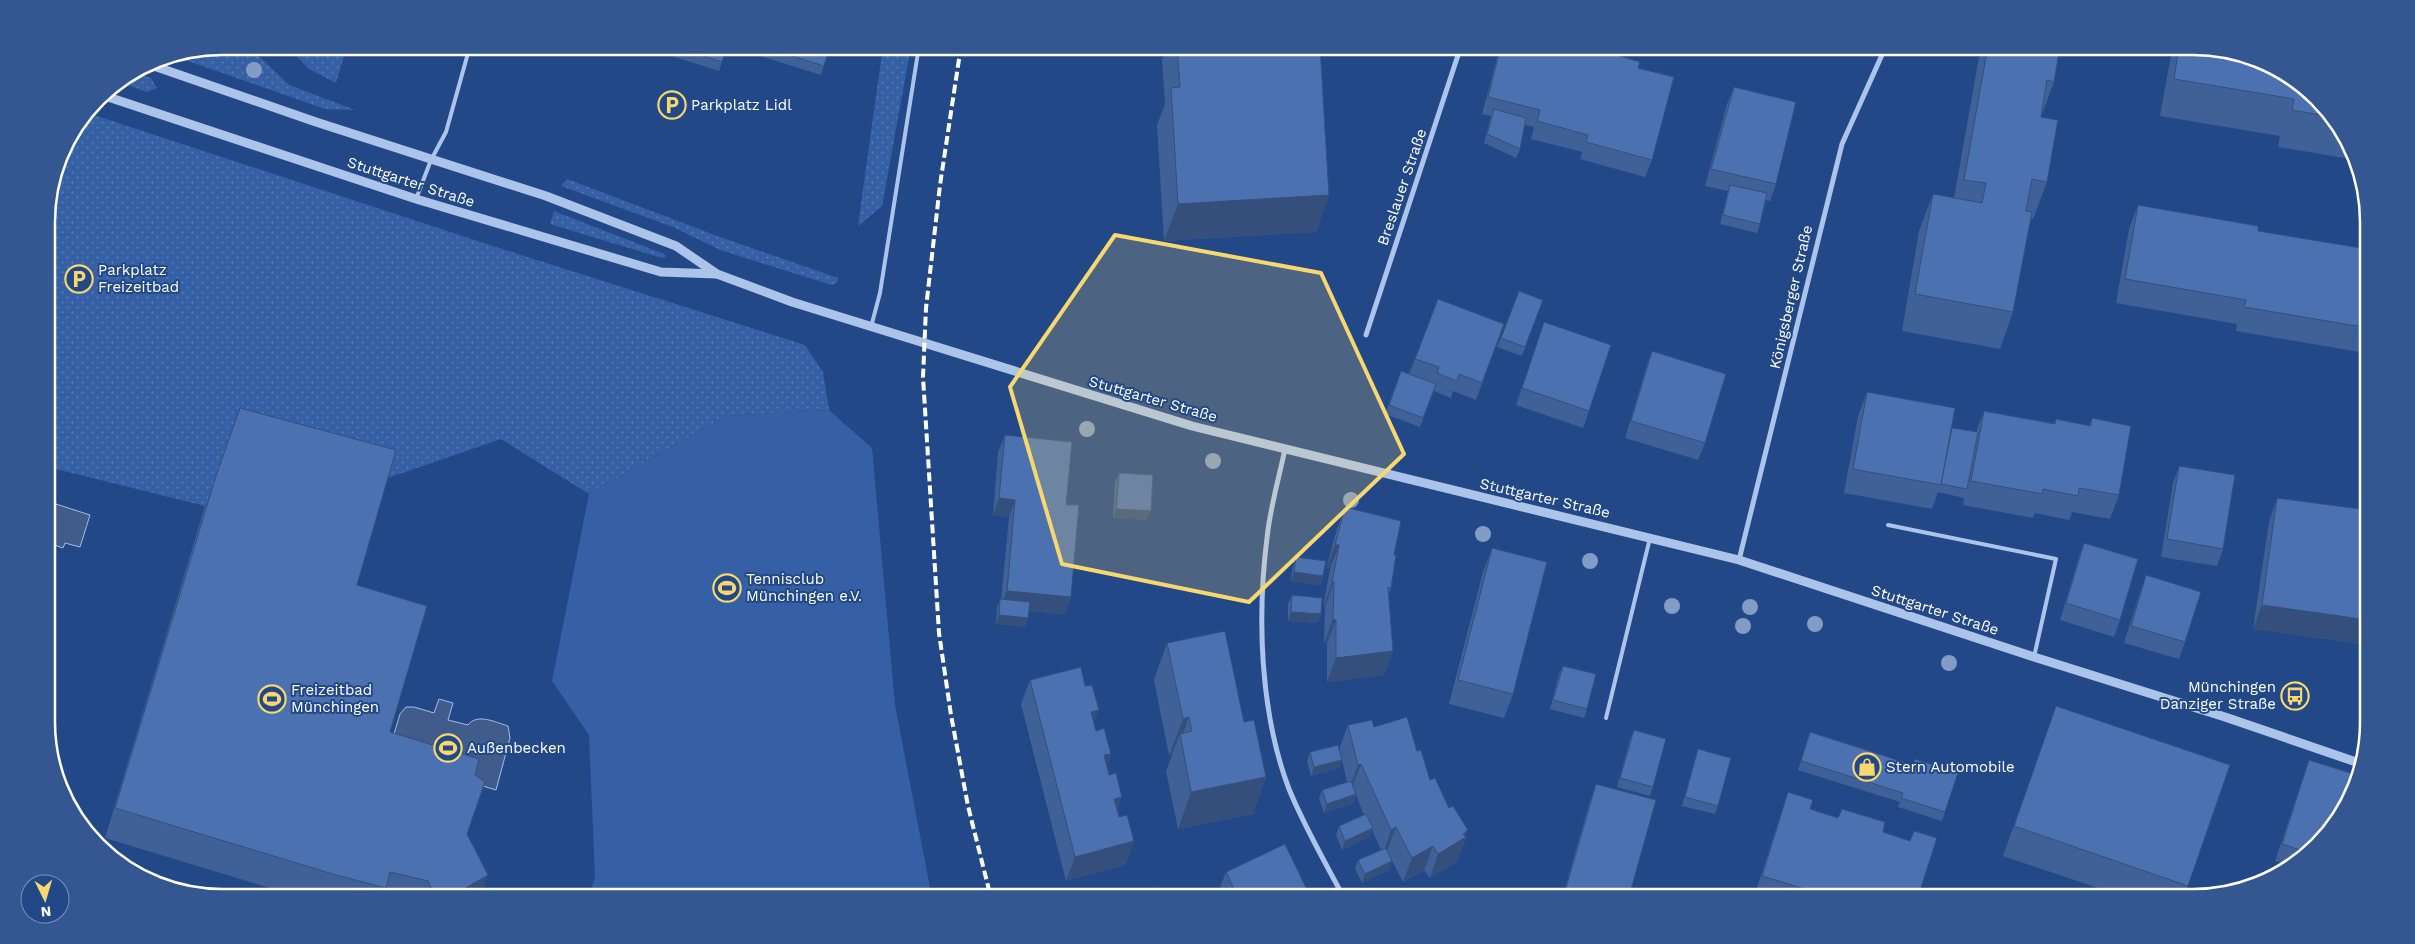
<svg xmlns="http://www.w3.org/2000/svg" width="2415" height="944" font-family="'Work Sans',sans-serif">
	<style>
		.grass { fill: url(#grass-dots) }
		.pitch { fill: #3660a5 }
		.water { fill: #415c8b; stroke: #a1beeb }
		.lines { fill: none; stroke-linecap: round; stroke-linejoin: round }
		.service { stroke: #adc4ea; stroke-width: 4 }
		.minor { stroke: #adc4ea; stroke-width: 5 }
		.tertiary { stroke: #adc4ea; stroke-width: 9 }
		.rail { stroke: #fff; stroke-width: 4; stroke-dasharray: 9 4; stroke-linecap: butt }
		.tree { fill: #829cc5 }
		.wall { fill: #406197 }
		.shaded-wall { fill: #344f7b }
		.building { fill: #4b71b0; stroke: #344f7b }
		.marked { fill: #f6d86f; fill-opacity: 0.2; stroke: #f6d86f; stroke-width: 4; stroke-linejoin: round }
		.labels { text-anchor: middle; stroke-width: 4; stroke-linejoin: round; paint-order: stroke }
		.poi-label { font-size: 15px; fill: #fff; stroke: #224888; text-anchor: start }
		.street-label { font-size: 15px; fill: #fff; stroke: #224888 }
		.rim { fill: none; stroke: #fff; stroke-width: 2.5 }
	</style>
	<defs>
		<pattern id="grass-dots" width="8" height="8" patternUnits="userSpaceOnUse" patternTransform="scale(1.25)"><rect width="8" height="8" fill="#3660a5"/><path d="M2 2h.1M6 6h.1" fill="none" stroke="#5478b2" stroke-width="1.8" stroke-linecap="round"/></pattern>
	</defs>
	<rect width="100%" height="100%" fill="#224888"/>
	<g class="grass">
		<path d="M222,46H228L260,57L289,85L355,110L325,109L174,56Z"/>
		<path d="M287,46H347L336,83L309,69Z"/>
		<path d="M883,46H911L882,206L858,226Z"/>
		<path d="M134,72L151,78L157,88L147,92L119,82Z"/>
		<path d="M88,113L496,247L805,345L823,372L829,410L727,416L589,494L501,439L385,479L205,506L48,467L47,210L64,144Z"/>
		<path d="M567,179L720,237L838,278L837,283L832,285L720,250L673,227L561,186Z"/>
		<path d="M554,211L664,254L666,257L662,258L550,224Z"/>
	</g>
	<path class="pitch" d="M829,410L872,448L895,705L932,898H589L595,876L589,735L552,681L589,494L727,416Z"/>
	<g class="water">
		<path d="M56,504L90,515L80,547L65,543L63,548L48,543V516L52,517Z"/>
		<path d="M439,699L453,703L448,720L468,725C477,713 495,722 508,726L510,738L496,790L387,757L400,714L406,707H414L434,713Z"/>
	</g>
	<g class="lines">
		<g class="service">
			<path d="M416,199L431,160L446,132L470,46"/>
			<path d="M871,327L880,293L919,46"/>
			<path d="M1888,525L2056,559L2034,657"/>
			<path d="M1606,718L1650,538"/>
		</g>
		<g class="minor">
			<path d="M1876,46L1884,49"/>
			<path d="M1366,335L1461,46"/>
			<path d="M1285,449C1279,478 1270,508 1267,538C1257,617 1260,713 1289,789C1304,826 1325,862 1344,898"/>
			<path d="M1739,560L1842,144L1886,46"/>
		</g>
		<g class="tertiary">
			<path d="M148,64L316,122L546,196L676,246L717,274L792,302L1192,426L1739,560L2034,657L2225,717L2362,764"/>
			<path d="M102,95L416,199L661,272L717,274"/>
		</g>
		<path class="rail" d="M961,46L940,185L926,308L923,377L939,633L951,715L968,806L991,898"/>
	</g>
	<g class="tree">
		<circle cx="254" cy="70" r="8"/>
		<circle cx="1087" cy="429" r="8"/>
		<circle cx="1213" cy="461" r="8"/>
		<circle cx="1351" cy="500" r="8"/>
		<circle cx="1483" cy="534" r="8"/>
		<circle cx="1590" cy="561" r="8"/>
		<circle cx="1672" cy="606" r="8"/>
		<circle cx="1750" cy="607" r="8"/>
		<circle cx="1815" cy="624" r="8"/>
		<circle cx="1743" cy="626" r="8"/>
		<circle cx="1949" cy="663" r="8"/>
	</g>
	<g class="wall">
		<path d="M640,46H727L719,71Z"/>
		<path d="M728,46H830L821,75Z"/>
		<path d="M1167,46H1235V51H1241L1243,46H1320L1329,195L1316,232L1164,241L1157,125L1165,104L1162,60Z"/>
		<path d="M1500,46H1603L1610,53L1638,68L1652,160L1645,177L1580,159L1582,152L1531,139L1534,127L1525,125L1520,149L1516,158L1484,143L1491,116L1482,114Z"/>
		<path d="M1981,46H2060L2054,82L2041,117L2047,182L2033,219L2030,218L2013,312L2000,349L1902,331L1919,231L1933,194L1954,198Z"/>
		<path d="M2173,46H2193L2332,115L2351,159L2278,147L2280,136L2160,116L2172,50Z"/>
		<path d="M1734,87L1776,184L1770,201L1766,200L1760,224L1757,233L1720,224L1728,191L1705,186L1727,104Z"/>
		<path d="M2138,205L2258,231L2367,249L2368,369L2363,368L2366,353L2236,331L2237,324L2116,303L2129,229Z"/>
		<path d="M1519,291L1543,300L1522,356L1497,347Z"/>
		<path d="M1438,299L1504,324L1476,400L1453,391L1451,398L1434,391L1420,427L1385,414L1401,371L1409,374Z"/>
		<path d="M1538,339L1589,411L1583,428L1516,405Z"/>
		<path d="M1652,351L1705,443L1698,460L1625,438L1646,368Z"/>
		<path d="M1867,392L1952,428L1976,432L1984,411L2054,423L2056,419L2089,426L2092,418L2119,495L2110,519L2072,512L2069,520L2035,513L2033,518L1963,505L1964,498L1938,492L1932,509L1844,493L1858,416Z"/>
		<path d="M240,408L357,585L390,732L475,775L467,834L488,875L480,898H303L105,838L205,506Z"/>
		<path d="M1005,435L1066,505L1071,597L1065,614L1029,611L1025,627L996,624L997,608L1000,599H1001L1009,517L993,515L998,452Z"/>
		<path d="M2179,466L2223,549L2217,566L2161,557L2173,483Z"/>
		<path d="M1119,473L1147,520L1113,518L1115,482Z"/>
		<path d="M2277,498L2368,510L2369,645L2253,629L2269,522Z"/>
		<path d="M1345,507L1394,555L1391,588L1389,594L1393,651L1384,675L1327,682V644L1324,643L1325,607H1323L1330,569H1326L1336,532Z"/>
		<path d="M2084,543L2120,620L2114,637L2060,620L2078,560Z"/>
		<path d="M1492,548L1513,694L1504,718L1449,704L1483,572Z"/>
		<path d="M1296,557L1323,576L1320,585L1290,581L1293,566Z"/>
		<path d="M2146,575L2185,642L2179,659L2124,643L2140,592Z"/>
		<path d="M1292,595L1321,614L1317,623L1288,621V604Z"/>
		<path d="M1167,643L1244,722L1266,777L1253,814L1178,829L1166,771L1172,755H1169L1154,680Z"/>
		<path d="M1563,666L1587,709L1584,718L1550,709L1559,674Z"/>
		<path d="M1030,680L1094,724L1096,731L1111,754L1107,764L1119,817L1134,841L1125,865L1066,881L1021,704Z"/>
		<path d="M2056,706L2230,765L2184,897H2125L2003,856Z"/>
		<path d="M1348,725L1374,727L1417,751L1430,780L1449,808L1466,837L1457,861L1430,878L1424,870L1403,882L1388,853L1392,861L1389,870L1362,883L1355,869L1358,860L1381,850L1372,830L1369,837L1342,850L1336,835L1339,826L1364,815L1356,795L1353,803L1324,813L1319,799L1322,790L1347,782L1342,760L1339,768L1311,776L1307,761L1310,752L1339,749Z"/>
		<path d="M1634,730L1653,787L1650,796L1617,787L1630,739Z"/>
		<path d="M1810,732L1913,765L1945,812L1942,821L1898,807L1900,802L1798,770Z"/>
		<path d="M1698,749L1718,806L1715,814L1682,806L1695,758Z"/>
		<path d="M2309,760L2333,829L2300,862L2292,866L2275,861Z"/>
		<path d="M1596,784L1629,897L1562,898L1590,801Z"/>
		<path d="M1788,792L1810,809L1883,832L1918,897H1754L1780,816Z"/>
		<path d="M1226,872L1311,898H1216Z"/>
	</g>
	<g class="shaded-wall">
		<path d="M1329,195L1316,232L1164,241L1178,204Z"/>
		<path d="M999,498L1015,500L1009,517L993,515Z"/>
		<path d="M1116,509L1151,511L1147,520L1113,518Z"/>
		<path d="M1335,545H1339L1330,569H1326Z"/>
		<path d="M1294,572L1323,576L1320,585L1290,581Z"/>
		<path d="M1334,582L1325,607H1323L1332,583Z"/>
		<path d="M1007,591L1071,597L1065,614L1000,608Z"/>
		<path d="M2262,605L2368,620L2369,645L2253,629Z"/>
		<path d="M1291,612L1321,614L1317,623L1288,621Z"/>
		<path d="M999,615L1028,618L1025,627L996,624Z"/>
		<path d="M1333,619L1336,620L1327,644L1324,643Z"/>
		<path d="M1393,651L1384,675L1327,682L1336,658Z"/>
		<path d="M1099,710L1090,734L1091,712Z"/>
		<path d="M1189,717L1181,740L1180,734L1172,755H1169L1183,719Z"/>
		<path d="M1111,754L1102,778L1104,755Z"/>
		<path d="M1342,760L1339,768L1311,776L1314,767Z"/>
		<path d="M1361,764L1352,788L1349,789L1358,765Z"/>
		<path d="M1266,777L1253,814L1178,829L1191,792Z"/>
		<path d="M1356,794L1353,803L1324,813L1327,804Z"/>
		<path d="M1122,797L1113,821L1114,799Z"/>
		<path d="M1396,827L1387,851L1383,854L1391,830Z"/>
		<path d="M1373,828L1369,837L1342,850L1345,841Z"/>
		<path d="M1468,830L1457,861L1430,878L1438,854Z"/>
		<path d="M1134,841L1125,865L1066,881L1075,857Z"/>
		<path d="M1433,846L1424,870L1403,882L1412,858Z"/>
		<path d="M1392,861L1389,870L1362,883L1365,874Z"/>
		<path d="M488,875L480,898H448Z"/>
	</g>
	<g class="building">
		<path d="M672,46H727L722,62Z"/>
		<path d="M760,46H830L824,66Z"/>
		<path d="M1177,46H1235V51L1255,49V46H1320L1329,195L1178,204L1171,88L1180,87Z"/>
		<path d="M1501,46H1603L1611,48L1610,53L1640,62L1638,68L1674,77L1652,160L1586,142L1588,135L1537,121L1540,110L1488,97Z"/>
		<path d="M1988,46H2060L2054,82L2047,80L2041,117L2058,120L2047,182L2032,179L2026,211L2032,212L2013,312L1915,294L1933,194L1982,203L1986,183L1964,180Z"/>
		<path d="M2179,46H2193L2250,56L2300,82L2332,115L2333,117L2292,110L2294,99L2174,79Z"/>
		<path d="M1734,87L1796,102L1776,184L1711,169Z"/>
		<path d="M1494,109L1526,118L1520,149L1487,134Z"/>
		<path d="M1730,185L1767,193L1760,224L1723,215Z"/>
		<path d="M2138,205L2258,226V231L2367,249L2368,328L2244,307L2246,300L2125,279Z"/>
		<path d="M1519,291L1543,300L1525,347L1501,338Z"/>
		<path d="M1438,299L1504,324L1482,383L1459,374L1457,381L1437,373L1439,367L1415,359Z"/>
		<path d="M1544,322L1611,345L1589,411L1522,388Z"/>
		<path d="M1652,351L1726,374L1705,443L1631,421Z"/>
		<path d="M1401,371L1436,384L1423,418L1389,405Z"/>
		<path d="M1867,392L1955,408L1941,485L1853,469Z"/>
		<path d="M240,408L396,450L357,585L427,606L390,732L479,759L475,775L485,782L467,834L488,875L448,898H436L428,881L390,872L386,888L336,875L115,808L216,476Z"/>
		<path d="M1984,411L2055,424L2056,419L2091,426L2092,418L2131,426L2119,495L2079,488L2078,496L2043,489L2042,494L1971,481Z"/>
		<path d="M1952,428L1978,432L1967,489L1941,484Z"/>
		<path d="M1005,435L1072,442L1066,505H1079L1071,597L1007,591L1015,500L999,498Z"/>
		<path d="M2179,466L2235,475L2223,549L2167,539Z"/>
		<path d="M1119,473L1153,475L1151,511L1116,509Z"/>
		<path d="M2277,498L2368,510V620L2262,605Z"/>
		<path d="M1345,507L1401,521L1394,555H1396L1391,588L1388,587L1393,651L1336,658V620L1333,619L1334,582L1332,583L1339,545H1335Z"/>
		<path d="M2084,543L2138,559L2120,620L2066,603Z"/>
		<path d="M1492,548L1547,562L1513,694L1458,680Z"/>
		<path d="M1296,557L1326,561L1323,576L1294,572Z"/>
		<path d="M2146,575L2201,592L2185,642L2131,626Z"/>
		<path d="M1292,595L1322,598L1321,614L1291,612Z"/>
		<path d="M1000,599L1030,602L1028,618L999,615Z"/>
		<path d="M1225,631L1244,722L1254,720L1266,777L1191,792L1180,734L1192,731L1189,717L1183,719L1167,643Z"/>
		<path d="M1563,666L1596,674L1587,709L1553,700Z"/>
		<path d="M1081,667L1085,686L1092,685L1099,710L1091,712L1096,731L1104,728L1111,754L1104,755L1109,775L1116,773L1122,797L1114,799L1119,817L1127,815L1134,841L1075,857L1030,680Z"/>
		<path d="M2056,706L2230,765L2188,886L2014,826Z"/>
		<path d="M1407,717L1417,751L1421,750L1430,780L1435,778L1449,808L1453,806L1468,830L1463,834L1466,837L1438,854L1433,846L1412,858L1396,827L1391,830L1361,764L1358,765L1348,725L1372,720L1374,727Z"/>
		<path d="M1634,730L1666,739L1653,787L1620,778Z"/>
		<path d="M1810,732L1913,765L1915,759L1958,773L1945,812L1901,798L1903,793L1801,761Z"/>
		<path d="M1338,745L1342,760L1314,767L1310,752Z"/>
		<path d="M1698,749L1731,758L1718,806L1685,797Z"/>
		<path d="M2309,760L2360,776L2359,779L2333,829L2309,853L2282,844Z"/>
		<path d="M1351,781L1356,794L1327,804L1322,790Z"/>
		<path d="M1596,784L1656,800L1629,897L1563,898Z"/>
		<path d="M1788,792L1813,800L1810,809L1838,818L1842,809L1885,822L1883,832L1910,841L1914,831L1937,838L1918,897H1831L1762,876Z"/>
		<path d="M1366,814L1373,828L1345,841L1339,826Z"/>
		<path d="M1285,844L1311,898H1238L1226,872Z"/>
		<path d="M1386,848L1392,861L1365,874L1358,860Z"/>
		<path d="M2269,874L2274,876L2268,879Z"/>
		<path d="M1154,887L1158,898H1127Z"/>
	</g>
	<path class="marked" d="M1115,235L1321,273L1404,454L1249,602L1062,564L1010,387Z"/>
	<defs>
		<g id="parking-ring" transform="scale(1.4375)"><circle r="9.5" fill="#224888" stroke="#f6d86f" stroke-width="1.5"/><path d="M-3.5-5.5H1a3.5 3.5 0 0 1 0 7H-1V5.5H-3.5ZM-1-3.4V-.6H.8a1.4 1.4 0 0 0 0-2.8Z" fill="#f6d86f"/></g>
		<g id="stadium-ring" transform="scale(1.4375)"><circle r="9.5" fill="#224888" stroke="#f6d86f" stroke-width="1.5"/><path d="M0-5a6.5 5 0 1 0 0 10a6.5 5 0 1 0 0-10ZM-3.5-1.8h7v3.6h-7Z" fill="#f6d86f"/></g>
		<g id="bus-ring" transform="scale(1.4375)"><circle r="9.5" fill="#224888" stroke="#f6d86f" stroke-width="1.5"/><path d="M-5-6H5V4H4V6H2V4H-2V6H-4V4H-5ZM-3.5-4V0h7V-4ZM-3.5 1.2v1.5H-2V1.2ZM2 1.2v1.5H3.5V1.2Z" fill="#f6d86f"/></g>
		<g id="shop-ring" transform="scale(1.4375)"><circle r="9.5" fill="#224888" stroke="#f6d86f" stroke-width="1.5"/><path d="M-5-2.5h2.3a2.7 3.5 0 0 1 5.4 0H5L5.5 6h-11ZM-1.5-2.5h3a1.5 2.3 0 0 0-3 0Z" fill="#f6d86f"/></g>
	</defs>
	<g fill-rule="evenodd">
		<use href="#parking-ring" x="672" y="105"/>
		<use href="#parking-ring" x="79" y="279"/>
		<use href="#stadium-ring" x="727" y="588"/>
		<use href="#bus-ring" x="2295" y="696"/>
		<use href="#stadium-ring" x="272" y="699"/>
		<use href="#stadium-ring" x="448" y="748"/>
		<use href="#shop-ring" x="1867" y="767"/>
	</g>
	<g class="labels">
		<g class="poi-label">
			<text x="691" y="110">Parkplatz Lidl</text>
			<text x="98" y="275">Parkplatz<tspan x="98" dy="17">Freizeitbad</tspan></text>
			<text x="746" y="584">Tennisclub<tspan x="746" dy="17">Münchingen e.V.</tspan></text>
			<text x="2276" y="692" text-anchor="end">Münchingen<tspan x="2276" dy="17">Danziger Straße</tspan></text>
			<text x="291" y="695">Freizeitbad<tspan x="291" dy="17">Münchingen</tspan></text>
			<text x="467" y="753">Außenbecken</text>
			<text x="1886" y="772">Stern Automobile</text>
		</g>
		<g class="street-label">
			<text transform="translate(411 182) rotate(18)" y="5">Stuttgarter Straße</text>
			<text transform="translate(1402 187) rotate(-71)" y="5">Breslauer Straße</text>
			<text transform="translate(1791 297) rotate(-77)" y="5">Königsberger Straße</text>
			<text transform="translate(1153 399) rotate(16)" y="5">Stuttgarter Straße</text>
			<text transform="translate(1545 498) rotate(13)" y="5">Stuttgarter Straße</text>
			<text transform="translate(1935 610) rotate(18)" y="5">Stuttgarter Straße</text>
		</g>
	</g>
	<path d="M0 0H2415V944H0ZM222 55H2193A167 167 0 0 1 2360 222V722A167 167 0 0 1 2193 889H222A167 167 0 0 1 55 722V222A167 167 0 0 1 222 55Z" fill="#345792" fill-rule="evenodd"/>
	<path class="rim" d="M222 55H2193A167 167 0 0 1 2360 222V722A167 167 0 0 1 2193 889H222A167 167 0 0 1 55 722V222A167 167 0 0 1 222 55Z"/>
	<g transform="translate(45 899) rotate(175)"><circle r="24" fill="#224888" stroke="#7a91b8"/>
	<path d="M0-4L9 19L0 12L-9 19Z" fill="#f6d86f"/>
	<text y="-8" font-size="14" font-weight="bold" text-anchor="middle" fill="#ffffff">N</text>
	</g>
</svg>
